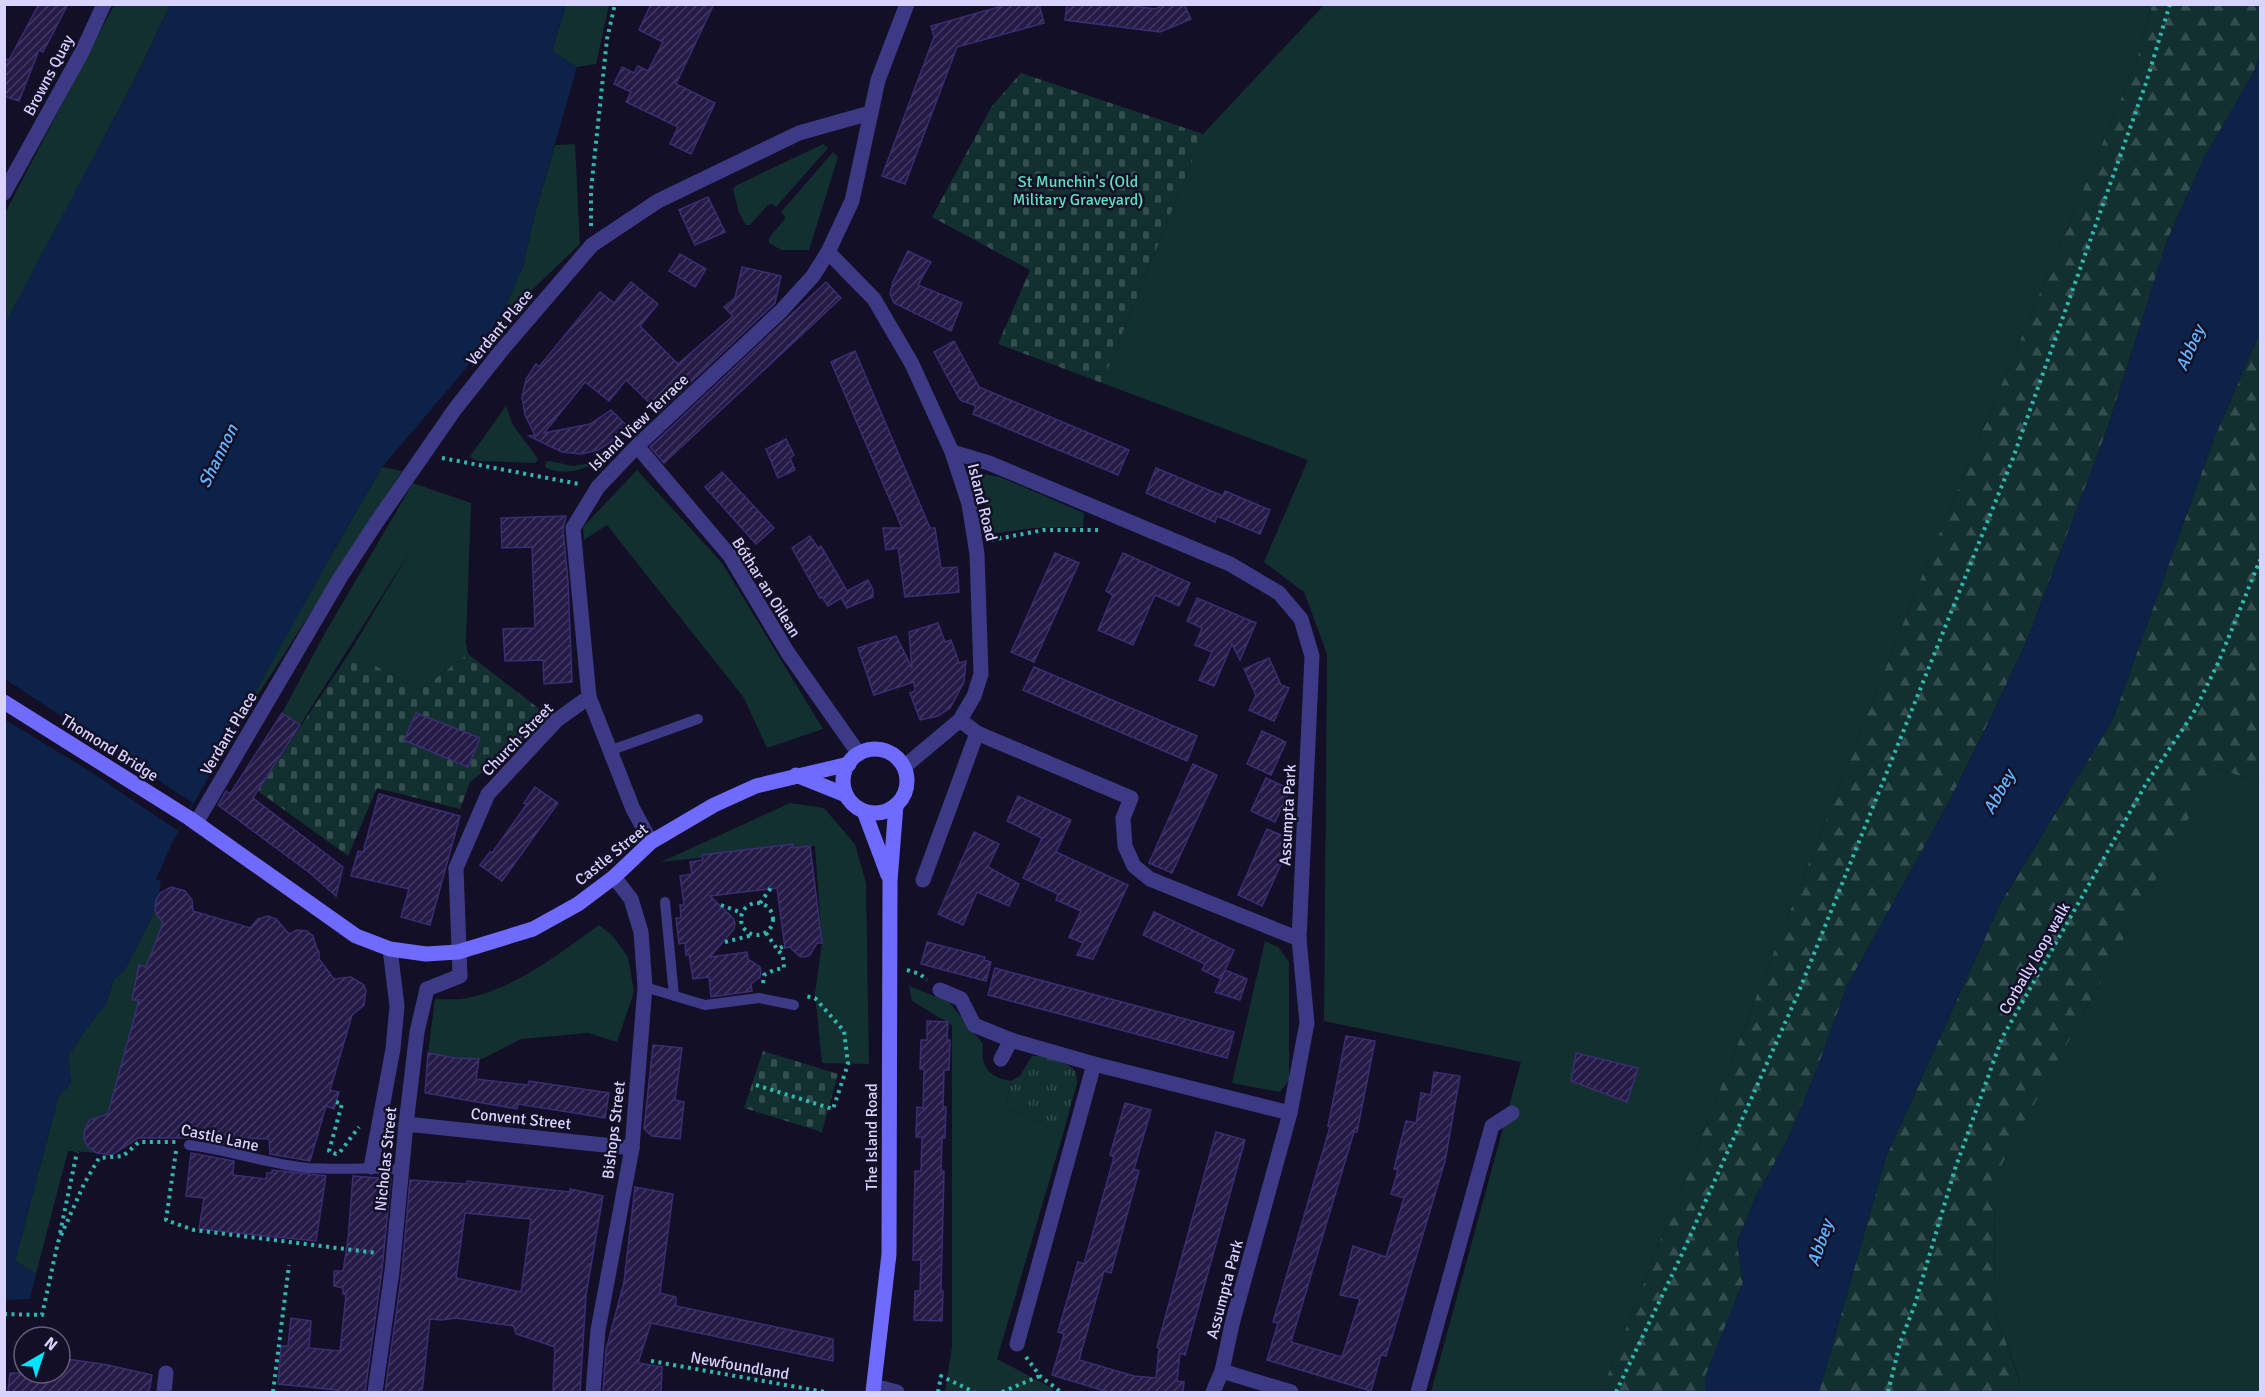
<svg xmlns="http://www.w3.org/2000/svg" width="2265" height="1397" font-family="Signika,sans-serif">
	<style>
		.green { fill: #12302f }
		.forest { fill: url(#forest-firs) }
		.cemetery { fill: url(#cemetery-stones) }
		.park { fill: url(#park-tufts) }
		.water { fill: #0c2248 }
		.pier { fill: #130f26 }
		.building { fill: url(#building-hatch); stroke: #3b2d73; stroke-width: 1.5; fill-rule: evenodd }
		.lines { fill: none; stroke-linecap: round; stroke-linejoin: round }
		.path { stroke: #2fb8b0; stroke-width: 4; stroke-dasharray: 3 4.5; stroke-linecap: butt }
		.service { stroke: #3d3a85; stroke-width: 10 }
		.pedestrian { stroke: #3d3a85; stroke-width: 15 }
		.minor { stroke: #3d3a85; stroke-width: 15 }
		.secondary { stroke: #6f6bff; stroke-width: 15 }
		.labels { text-anchor: middle; stroke-width: 5; stroke-linejoin: round; paint-order: stroke }
		.street-label { font-size: 16px; fill: #d9d4ff; stroke: #130f26 }
		.park-label { font-size: 16px; fill: #5fe0c0; stroke: #130f26 }
		.water-label { font-size: 18px; font-style: italic; fill: #62b6ff; stroke: #130f26 }
	</style>
	<defs>
		<pattern id="forest-firs" width="22" height="20" patternUnits="userSpaceOnUse" patternTransform="scale(1.5)"><rect width="22" height="20" fill="#12302f"/><path d="M5 1l3.5 6h-7zM16 11l3.5 6h-7z" fill="#344d4e"/></pattern>
		<pattern id="cemetery-stones" width="16" height="16" patternUnits="userSpaceOnUse" patternTransform="scale(1.5)"><rect width="16" height="16" fill="#12302f"/><path d="M2 7V4a2 2 0 0 1 4 0v3zM10 15v-3a2 2 0 0 1 4 0v3z" fill="#344d4e"/></pattern>
		<pattern id="park-tufts" width="24" height="20" patternUnits="userSpaceOnUse" patternTransform="scale(1.5)"><rect width="24" height="20" fill="#12302f"/><path d="M3 7l-1-3M5 7V3M7 7l1-3M15 17l-1-3M17 17v-4M19 17l1-3" fill="none" stroke="#344d4e"/></pattern>
		<pattern id="building-hatch" width="6" height="6" patternUnits="userSpaceOnUse" patternTransform="scale(1.5)"><rect width="6" height="6" fill="#241b47"/><path d="M-1 1l2-2M0 6l6-6M5 7l2-2" fill="none" stroke="#433b63"/></pattern>
	</defs>
	<rect width="100%" height="100%" fill="#130f26"/>
	<g class="green">
		<path d="M114,5H170L136,77L5,325V213Z"/>
		<path d="M566,5H609L596,64L577,67L552,51Z"/>
		<path d="M1324,5H2152L2136,63L1923,573L1601,1392H1431L1521,1062L1324,1021L1327,654L1304,592L1264,562L1308,460L1102,383L1203,134Z"/>
		<path d="M575,144L580,244L532,290L490,340L523,267L534,217L555,145Z"/>
		<path d="M823,144L828,148L776,207L772,204L768,205L750,225H746L739,213L733,189L737,185Z"/>
		<path d="M833,152L838,157L809,250H781L769,243V238L784,220L785,217L781,212Z"/>
		<path d="M506,406L513,425L536,456L538,460L535,463L479,461L471,458V455Z"/>
		<path d="M550,461L573,466L596,462C582,471 560,476 545,467L546,462Z"/>
		<path d="M382,467L402,471L216,760L329,559Z"/>
		<path d="M637,470L722,563L823,729L767,748L744,698L607,525L584,540L583,527Z"/>
		<path d="M984,474L1000,477L1084,513L1083,527L1033,528L990,534L986,505L978,481V477Z"/>
		<path d="M413,483L471,503L466,642L468,654L420,690L350,652L412,548L300,725L282,713L325,633Z"/>
		<path d="M2216,768L2260,783V1392H2003L2020,1382L1994,1308L1995,1177Z"/>
		<path d="M790,803L824,808L855,844L866,883L869,1064L822,1063L815,994L822,943L815,846L661,862Z"/>
		<path d="M155,911L163,923L146,967L139,965L132,1000H139L108,1114L90,1120C82,1134 84,1144 97,1153L68,1151L36,1274L15,1261L59,1095L71,1083L68,1056L92,1021L106,1004L114,979L124,971Z"/>
		<path d="M599,925L612,935L628,957L634,992L617,1042L588,1033L521,1039L482,1059L455,1058L428,1053L435,999C446,999 458,1000 468,998C518,987 558,954 599,925Z"/>
		<path d="M1265,941L1278,947L1289,962V1080L1280,1092L1232,1083Z"/>
		<path d="M909,986L949,1002L983,1044C980,1067 989,1077 1011,1081L1006,1107L1063,1134L997,1359L1052,1388L1054,1392H945L952,1347V1025L912,1001Z"/>
	</g>
	<g class="forest">
		<path d="M2152,5H2260V56L2254,72L2204,158L2167,241L2108,427L2027,640L1993,713L1949,802L1847,986L1817,1069L1787,1141L1756,1196L1737,1242L1743,1282L1706,1376V1392H1601L1923,573L2136,63Z"/>
		<path d="M2260,332V783L2216,768L1995,1177L1994,1308L2020,1383L2003,1392H1819L1886,1157L2001,902L2113,719L2213,441Z"/>
	</g>
	<g class="cemetery">
		<path d="M1021,73L1203,134L1102,383L998,344L1030,270L932,217L992,106Z"/>
		<path d="M350,652L420,690L468,654L551,718L470,782L460,809L377,788L348,856L258,791Z"/>
		<path d="M763,1051L838,1074L822,1132L744,1108Z"/>
	</g>
	<path class="park" d="M1032,1056C1046,1055 1068,1061 1076,1072L1077,1083L1063,1134L1006,1107L1011,1081L1020,1076Z"/>
	<g class="water">
		<path d="M170,5H566L552,51L577,67L534,217L523,267L490,340L382,467L329,559L171,845L156,879L161,881L155,911L124,971L114,979L106,1004L92,1021L68,1056L71,1083L59,1095L15,1261L36,1274L30,1299L5,1300L4,325L136,77Z"/>
		<path d="M2260,56V332L2213,441L2113,719L2001,902L1886,1157L1819,1392H1706L1705,1376L1743,1282L1737,1242L1756,1196L1787,1141L1817,1069L1847,986L1949,802L1993,713L2027,640L2108,427L2167,241L2204,158L2254,72Z"/>
	</g>
	<path class="pier" d="M5,679L193,803L178,831L91,772L4,719Z"/>
	<g class="building">
		<path d="M39,4H68L43,52L39,50L19,101L4,96V59L9,60Z"/>
		<path d="M651,4H714L676,84L715,103L691,154L670,144L678,127L626,102L631,92L614,84L622,67L634,73L638,66L648,71L663,42L639,30Z"/>
		<path d="M1009,4H1039L1044,23L957,47L905,184L882,176L934,37L931,26Z"/>
		<path d="M1067,4H1120L1155,9L1166,4H1184L1191,19L1160,32L1065,20Z"/>
		<path d="M708,197L725,232L695,245L679,210Z"/>
		<path d="M908,251L931,262L918,285L962,303L951,331L894,303L890,294L893,282Z"/>
		<path d="M680,254L706,269L695,287L669,271Z"/>
		<path d="M742,267L781,276L775,303L659,412L626,380L609,401L585,382L544,433L590,424L611,410L628,427L613,441L598,450L581,454L562,452L529,436L535,435L525,415L522,397L526,379L536,364L539,367L600,292L614,303L631,282L658,304L640,326L678,364L733,316L724,307L735,298Z"/>
		<path d="M826,282L841,298L664,463L650,447Z"/>
		<path d="M954,341L979,387L1129,450L1118,475L973,414L976,406L960,400L934,352Z"/>
		<path d="M855,351L930,528H935L941,568L957,567L959,592L905,597L898,548L886,550L883,528H902L831,362Z"/>
		<path d="M786,439L794,455L790,458L795,470L778,478L766,449Z"/>
		<path d="M1156,468L1223,496L1225,491L1270,510L1260,534L1217,516L1215,522L1146,493Z"/>
		<path d="M722,472L774,528L756,544L705,487Z"/>
		<path d="M566,516L563,529L568,582L572,682L544,684L543,660L505,661L503,629L535,628L532,547L502,548L501,518Z"/>
		<path d="M810,536L818,548L821,546L847,591L868,580L873,590V597L847,608L841,598L828,606L822,597L820,598L792,548Z"/>
		<path d="M1055,553L1079,563L1034,662L1011,652Z"/>
		<path d="M1123,553L1190,583L1179,606L1155,595L1133,645L1098,630L1113,595L1106,591Z"/>
		<path d="M1197,598L1256,623L1240,660L1232,644L1214,686L1199,680L1212,652L1195,645L1202,628L1187,621Z"/>
		<path d="M938,623L945,642L951,640L959,663L966,661L964,682L950,708L938,716L920,720L910,693L915,691L914,682L874,695L858,648L896,636L912,668L909,632Z"/>
		<path d="M1269,658L1281,685L1289,688L1274,721L1249,710L1256,695L1244,669Z"/>
		<path d="M1034,667L1197,736L1187,761L1023,690Z"/>
		<path d="M282,713L300,725L253,798L343,867L336,896L310,873L218,805L226,791L230,794Z"/>
		<path d="M416,713L480,738L468,767L404,740Z"/>
		<path d="M1262,731L1286,742L1271,775L1247,764Z"/>
		<path d="M1193,764L1217,775L1172,873L1149,863Z"/>
		<path d="M1266,778L1290,789L1275,822L1251,811Z"/>
		<path d="M535,787L558,803L502,881L480,865L490,852L492,853L527,804L524,803Z"/>
		<path d="M379,794L460,816L430,925L401,917L409,889L351,876L358,851L363,852Z"/>
		<path d="M1018,796L1071,820L1056,852L1128,885L1093,959L1077,955L1083,943L1069,937L1081,911L1056,900L1058,894L1023,878L1042,838L1007,821Z"/>
		<path d="M1267,829L1292,840L1262,906L1238,895Z"/>
		<path d="M974,832L999,844L988,867L1019,884L1009,906L977,892L963,925L938,914Z"/>
		<path d="M793,844V848L810,846L822,943H817L810,955L805,957L799,956L790,947L785,948L777,888L710,896L733,918L735,923L734,929L710,957L747,952L748,959L760,967L761,971L760,977L751,984L752,991L711,997L709,977L693,979L689,954L686,955L685,943L679,944L676,918H681L680,905H684L680,876L692,874L690,862L703,860L702,855Z"/>
		<path d="M171,887L185,891L192,900L193,911L250,928L258,919L268,916L276,919L289,934L297,930L307,931L313,936L317,949L319,952V959L334,979L351,977L364,985L366,991L364,1005L352,1015L330,1090L339,1092L334,1109L326,1106L310,1161L270,1154L269,1139L237,1138L236,1146L190,1138H138L112,1155L97,1153L88,1147L84,1139L85,1129L90,1120L108,1114L139,1000H132L139,965L146,967L163,923L155,911L156,900L160,893Z"/>
		<path d="M1154,912L1234,950L1225,970L1247,979L1240,1000L1215,992L1224,972L1221,979L1202,970L1205,964L1143,935Z"/>
		<path d="M927,942L985,957L984,960L991,962L986,981L921,964Z"/>
		<path d="M995,968L1234,1032L1227,1058L988,995Z"/>
		<path d="M927,1021L948,1022L947,1040H950L949,1070H944L943,1107H946L945,1138H942L941,1171H944L941,1291H943L942,1321L914,1320L915,1291H920L921,1260H913L915,1171H921L922,1137H916L917,1107L923,1108L924,1069H920L921,1040H927Z"/>
		<path d="M1346,1036L1375,1041L1357,1132H1354L1347,1155L1291,1342L1342,1357L1360,1299L1340,1295L1353,1246L1386,1257L1404,1198L1391,1194L1398,1170L1394,1169L1406,1121L1416,1123L1421,1093L1431,1095L1434,1072L1460,1076L1445,1161L1392,1337L1386,1356L1381,1355L1371,1391L1267,1360L1278,1323L1273,1322L1330,1127L1328,1126Z"/>
		<path d="M653,1045L682,1048L675,1100L684,1102L680,1139L652,1136L644,1129Z"/>
		<path d="M428,1053L455,1058L479,1059L476,1079L528,1085L529,1081L609,1093L605,1118L518,1104L517,1109L425,1093Z"/>
		<path d="M1576,1053L1638,1068L1627,1102L1571,1081Z"/>
		<path d="M1125,1103L1151,1110L1134,1169L1139,1171L1111,1273L1104,1271L1079,1360L1134,1376L1156,1378L1159,1348L1157,1347L1216,1132L1245,1140L1185,1355L1180,1353L1177,1381L1184,1382L1183,1392H1108L1052,1375L1064,1334L1058,1332L1078,1262L1084,1264L1114,1157L1110,1155Z"/>
		<path d="M191,1153L234,1161L233,1175L266,1179L267,1173H272V1170L326,1176L316,1241L199,1229L204,1198L186,1196Z"/>
		<path d="M353,1176L391,1179L382,1270L365,1392H337V1390L278,1384L281,1346H288L291,1318L311,1321L309,1348L340,1351L346,1295L343,1294V1288L334,1286V1271H343L348,1239Z"/>
		<path d="M410,1180L467,1184V1181L570,1192V1189L603,1196L586,1295L580,1392H553L555,1347L516,1334L514,1326L456,1318L441,1320L430,1319L422,1392H385L402,1272ZM465,1213L531,1219L521,1292L456,1278Z"/>
		<path d="M635,1187L673,1194L660,1293L676,1297V1306L833,1339V1361L651,1323L638,1363L662,1367L661,1392H603L606,1350L624,1282Z"/>
		<path d="M60,1358L108,1365L152,1375L149,1392H8L10,1373H60Z"/>
	</g>
	<g class="lines">
		<g class="path">
			<path d="M591,226V190L607,39L615,4"/>
			<path d="M442,458L579,484"/>
			<path d="M991,540L1044,530H1102"/>
			<path d="M760,903L771,888"/>
			<circle cx="757" cy="919" r="16"/>
			<path d="M721,905L742,913"/>
			<path d="M766,933L777,949L785,946"/>
			<path d="M725,942L753,935"/>
			<path d="M907,970L920,974L927,980"/>
			<path d="M763,983L764,975L774,970L784,968L783,956L777,949"/>
			<path d="M756,1085L833,1109L848,1064L844,1031L815,998L805,996"/>
			<path d="M336,1102L342,1104L329,1151L336,1154L340,1152L359,1127"/>
			<path d="M176,1151L166,1220L194,1230L377,1253"/>
			<path d="M60,1233L77,1152"/>
			<path d="M4,1314L42,1315L58,1242L84,1184L99,1158L123,1156L139,1142H177"/>
			<path d="M1026,1357L1040,1376L1061,1392"/>
			<path d="M651,1361L825,1392"/>
			<path d="M273,1392L289,1265"/>
			<path d="M938,1392L941,1376L974,1392"/>
			<path d="M1002,1392L1040,1376"/>
			<path d="M1616,1392L1682,1254L1797,996L2013,458L2146,83L2170,4"/>
			<path d="M1888,1392L1900,1343L1914,1307L1955,1169L2002,1038L2147,782L2193,714L2219,661L2260,560"/>
		</g>
		<g class="service">
			<path d="M609,751L698,719"/>
			<path d="M665,902L674,996"/>
			<path d="M645,987L705,1005L759,998L794,1005"/>
			<path d="M189,1145C230,1150 268,1164 308,1168C339,1170 370,1167 401,1170"/>
		</g>
		<g class="pedestrian">
			<path d="M406,1124L417,1032L427,989L460,976L456,868"/>
			<path d="M371,1167L393,1049L397,1006L390,949"/>
		</g>
		<g class="minor">
			<path d="M4,193L82,52L104,4"/>
			<path d="M828,252L874,299L912,364L952,452L969,504L977,554L981,674L974,696L960,720L904,767"/>
			<path d="M637,446L730,556L788,653L859,754"/>
			<path d="M952,452L989,463L1230,564L1279,593L1301,619L1312,656L1299,939L1307,1023L1290,1113L1232,1324L1222,1371L1213,1392"/>
			<path d="M960,720L977,733L1131,798L1123,818L1125,846L1134,866L1150,879L1299,939"/>
			<path d="M196,823L340,578L376,523L455,409L501,351L592,245L658,201L799,133L870,113"/>
			<path d="M651,842L633,809L589,697L573,528L598,487L637,446L781,311L813,276L828,252L852,201L878,80L907,4"/>
			<path d="M456,868L488,794L557,720L589,697"/>
			<path d="M923,880L977,733"/>
			<path d="M940,990L961,999L974,1025L1011,1040"/>
			<path d="M1001,1059L1011,1040L1094,1064L1290,1113"/>
			<path d="M1017,1344L1094,1064"/>
			<path d="M1222,1371L1291,1392"/>
			<path d="M874,1386L897,1392"/>
			<path d="M164,1392L166,1373"/>
			<path d="M375,1392L392,1271L406,1124L632,1148"/>
			<path d="M593,1392L598,1330L632,1148L645,987L641,932L631,899L614,877"/>
			<path d="M1418,1392L1492,1126L1512,1113"/>
		</g>
		<g class="secondary">
			<path d="M4,702L189,818L356,936L390,949L426,954L458,952L533,929L578,904L614,877L651,842L714,805L756,786L849,764"/>
			<circle cx="875" cy="781" r="32"/>
			<path d="M796,775L846,795"/>
			<path d="M864,811L888,875"/>
			<path d="M873,1392L889,1254L890,881L896,805"/>
		</g>
	</g>
	<g class="labels">
		<g class="street-label">
			<text transform="translate(48 75) rotate(-62)" y="6">Browns Quay</text>
			<text transform="translate(499 327) rotate(-50)" y="6">Verdant Place</text>
			<text transform="translate(638 422) rotate(-44)" y="6">Island View Terrace</text>
			<text transform="translate(983 502) rotate(76)" y="6">Island Road</text>
			<text transform="translate(767 587) rotate(58)" y="6">Bóthar an Oilean</text>
			<text transform="translate(228 733) rotate(-59)" y="6">Verdant Place</text>
			<text transform="translate(517 739) rotate(-46)" y="6">Church Street</text>
			<text transform="translate(110 747) rotate(32)" y="6">Thomond Bridge</text>
			<text transform="translate(1287 815) rotate(-87)" y="6">Assumpta Park</text>
			<text transform="translate(611 854) rotate(-39)" y="6">Castle Street</text>
			<text transform="translate(2034 958) rotate(-60)" y="6">Corbally loop walk</text>
			<text transform="translate(521 1118) rotate(6)" y="6">Convent Street</text>
			<text transform="translate(613 1130) rotate(-83)" y="6">Bishops Street</text>
			<text transform="translate(220 1137) rotate(12)" y="6">Castle Lane</text>
			<text transform="translate(871 1137) rotate(-90)" y="6">The Island Road</text>
			<text transform="translate(385 1159) rotate(-84)" y="6">Nicholas Street</text>
			<text transform="translate(1224 1289) rotate(-75)" y="6">Assumpta Park</text>
			<text transform="translate(740 1365) rotate(10)" y="6">Newfoundland</text>
		</g>
		<g class="park-label">
			<text x="1078" y="187">St Munchin's (Old<tspan x="1078" dy="18">Military Graveyard)</tspan></text>
		</g>
		<g class="water-label">
			<text transform="translate(2190 348) rotate(-66)" y="6">Abbey</text>
			<text transform="translate(218 456) rotate(-64)" y="6">Shannon</text>
			<text transform="translate(1999 792) rotate(-61)" y="6">Abbey</text>
			<text transform="translate(1820 1243) rotate(-71)" y="6">Abbey</text>
		</g>
	</g>
	<rect width="2265" height="1397" fill="none" stroke="#d9d4ff" stroke-width="12"/>
	<g transform="translate(42 1355) rotate(39)"><circle r="28" fill="#130f26" stroke="#625e7d" stroke-width="1.5"/>
	<path d="M0-4.5L10 22L0 15L-10 22Z" fill="#00e5ff"/>
	<text y="-9" font-size="16" font-weight="bold" text-anchor="middle" fill="#d9d4ff">N</text>
	</g>
</svg>
